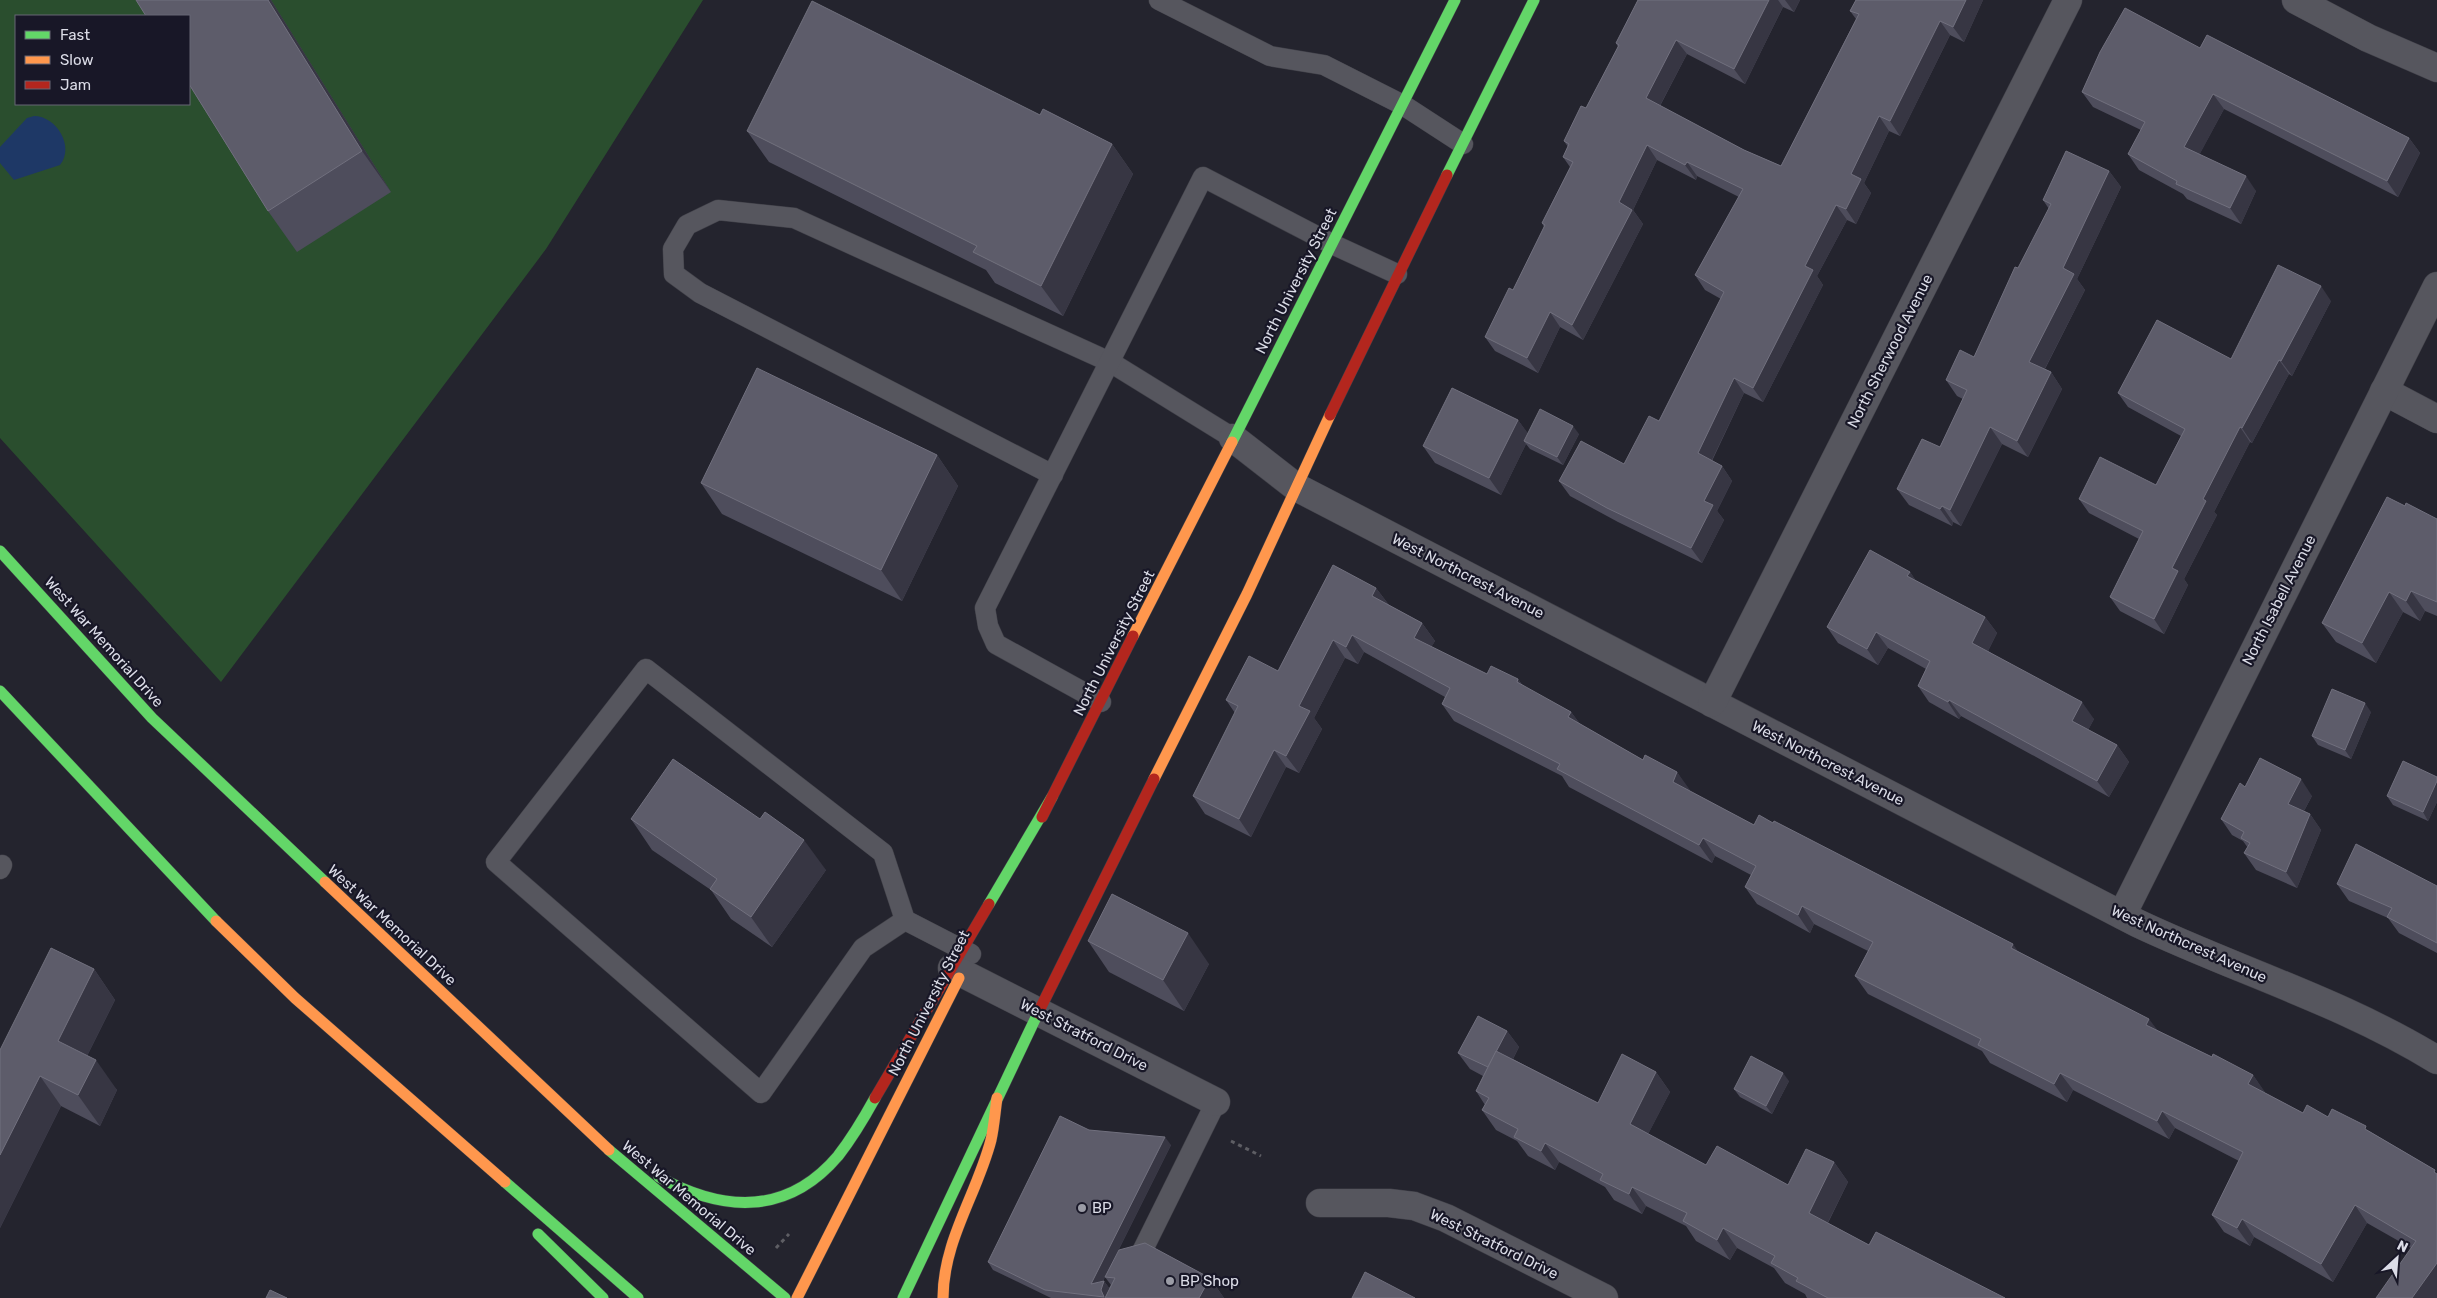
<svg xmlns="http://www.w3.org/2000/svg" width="2437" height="1298" font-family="Rubik,sans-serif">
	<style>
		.green { fill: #2a4e2e; fill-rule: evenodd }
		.water { fill: #1e3866 }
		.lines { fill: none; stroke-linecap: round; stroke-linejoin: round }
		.lane-casing { stroke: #3f3f47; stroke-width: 21 }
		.street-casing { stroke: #3f3f47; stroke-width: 29 }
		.fast-casing { stroke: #3f3f47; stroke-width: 12 }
		.slow-casing { stroke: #3f3f47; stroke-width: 12 }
		.jam-casing { stroke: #3f3f47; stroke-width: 12 }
		.path { stroke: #5e5e64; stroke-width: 3; stroke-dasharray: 4 4; stroke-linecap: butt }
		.lane { stroke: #56565e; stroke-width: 20 }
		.street { stroke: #56565e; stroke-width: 28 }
		.fast { stroke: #63d668; stroke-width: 11 }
		.slow { stroke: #ff974d; stroke-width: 11 }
		.jam { stroke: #b3261e; stroke-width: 11 }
		.wall { fill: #4e4d5c; fill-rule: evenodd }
		.shaded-wall { fill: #373643 }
		.building { fill: #5d5c6a; stroke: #71707e }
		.poi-dot { fill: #9b9ca6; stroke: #181727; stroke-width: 2 }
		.labels { text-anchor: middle; stroke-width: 4.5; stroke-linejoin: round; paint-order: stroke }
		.street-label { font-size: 15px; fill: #dbdce7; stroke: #181727 }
		.poi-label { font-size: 15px; fill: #dbdce7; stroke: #181727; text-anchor: start }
	</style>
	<rect width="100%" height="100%" fill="#24242e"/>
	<path class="green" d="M0,0H703L546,249L221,682L0,438ZM16,16H189V104H16Z"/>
	<path class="water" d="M34,116C56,116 75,146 60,165L14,180L0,163V147L27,118Z"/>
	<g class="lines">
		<g class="lane-casing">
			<g id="lane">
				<path d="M1159,0L1270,56L1324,65L1403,105L1463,144"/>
				<path d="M1053,475L700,293L674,274L673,249L687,225L718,210L794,218L1110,362L1233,438"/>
				<path d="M1101,702L996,644L988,626L985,608L1203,177L1332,244L1397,274"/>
				<path d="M0,869L2,865"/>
				<path d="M905,920L863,948L761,1093L496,862L646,669L883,853L905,920L971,954"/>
				<path d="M1119,1298L1216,1102"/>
			</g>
		</g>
		<g class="street-casing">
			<g id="street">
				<path d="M2296,0L2368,38L2437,68"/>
				<path d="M2384,391L2437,419"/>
				<path d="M1233,438L1296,487L2137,923C2236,970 2343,1002 2437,1060"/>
				<path d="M1712,703L2068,0"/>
				<path d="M2122,915L2437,286"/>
				<path d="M952,968L1216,1102"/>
				<path d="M1320,1203H1389L1414,1206L1446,1218L1604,1298"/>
			</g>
		</g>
		<g class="fast-casing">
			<g id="fast">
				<path d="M1447,175L1534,0"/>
				<path d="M1232,442L1455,0"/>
				<path d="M0,551L152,718L325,882"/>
				<path d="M0,691L216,921"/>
				<path d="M989,904L1052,797"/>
				<path d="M609,1150L785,1298"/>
				<path d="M659,1177C723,1212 787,1216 838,1156C852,1138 864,1118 875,1098"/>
				<path d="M505,1182L638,1298"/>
				<path d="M538,1234L603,1298"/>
				<path d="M903,1298L1038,1013"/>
			</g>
		</g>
		<g class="slow-casing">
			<g id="slow">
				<path d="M1133,636L1232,442"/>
				<path d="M1154,779L1247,594L1330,415"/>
				<path d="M325,882L609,1150"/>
				<path d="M216,921L295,998L505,1182"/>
				<path d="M797,1298L959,978"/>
				<path d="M943,1298C943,1241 977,1194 991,1140C994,1127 995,1112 997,1098"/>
			</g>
		</g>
		<g class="jam-casing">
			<g id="jam">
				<path d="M1330,415L1447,175"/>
				<path d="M1042,817L1133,636"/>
				<path d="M1038,1013L1154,779"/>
				<path d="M875,1098L989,904"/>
			</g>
		</g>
		<g class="path">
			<path d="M1231,1141L1261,1156"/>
			<path d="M776,1248L789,1234"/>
		</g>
		<use href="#lane" class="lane"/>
		<use href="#street" class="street"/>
		<use href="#fast" class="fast"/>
		<use href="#slow" class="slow"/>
		<use href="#jam" class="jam"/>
	</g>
	<g class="wall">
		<path d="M136,0H271L391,192L297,252L268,211Z"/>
		<path d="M1638,0H1800L1794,12L1783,7L1745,84L1687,54L1660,106L1744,150L1781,166L1856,19L1850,11L1856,0H1983L1964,42L1950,35L1900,136L1889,131L1864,183L1871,193L1856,224L1847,220L1817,276L1823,285L1763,402L1744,393L1712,461L1722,466L1732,481L1717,511L1724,520L1702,563L1618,522L1570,496L1559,481L1624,464L1659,421L1721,299L1705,290L1695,275L1739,197L1697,176L1696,180L1657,160L1633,210L1643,224L1583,340L1560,327L1538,373L1495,351L1485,337L1513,290L1544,227L1542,223L1570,167L1563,157L1568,147L1564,141L1586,108L1618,47L1616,43Z"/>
		<path d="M2200,48L2409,138L2420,153L2398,197L2224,109L2199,155L2256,191L2241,224L2187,199L2183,194L2139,170L2128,154L2141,130L2093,107L2082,92Z"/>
		<path d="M747,131L1112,144L1133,174L1063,316L995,283L986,270L769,162Z"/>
		<path d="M2109,171L2121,187L2077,279L2085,290L2045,369L2051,372L2062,389L2028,457L2002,444L1961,526L1953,522L1952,526L1909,505L1897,489L1940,447L1963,399L1957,396L1946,380L1974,357L2049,209L2043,200Z"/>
		<path d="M2331,301L2292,376L2289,374L2252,443L2250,442L2214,512L2217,515L2184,579L2188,585L2164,634L2120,611L2110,597L2139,539L2089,513L2079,499L2156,485L2181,436L2128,407L2118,393L2231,359Z"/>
		<path d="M1518,420L1528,434H1579L1563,465L1530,449L1526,444L1501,495L1435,463L1423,446Z"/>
		<path d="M937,455L958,486L902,601L722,514L701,483Z"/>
		<path d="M2405,506L2437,519V616L2425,611L2420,621L2403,612L2376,663L2336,642L2322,623Z"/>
		<path d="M1910,572L1916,581L1985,617L1997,633L1988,651L2094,719L2088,730L2117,745L2129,762L2109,797L1961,716L1959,719L1929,702L1918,686L1926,669L1888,648L1878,665L1838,643L1827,627Z"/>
		<path d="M1376,588L1389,605L1422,623L1435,641L1431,647L1487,674L1518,679L1523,686L1571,712L1580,724L1643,760L1677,772L1689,791L1754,825L2019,952L2158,1031L2212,1057L2253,1075L2265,1093L2303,1113L2328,1117L2369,1131L2435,1170L2437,1298L2411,1248L2367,1223L2333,1282L2254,1237L2250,1246L2224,1232L2212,1215L2239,1161L2175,1128L2169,1139L2073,1090L2067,1102L1990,1063L1982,1051L1868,994L1855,976L1868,951L1814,924L1810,933L1757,904L1745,887L1751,875L1715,856L1712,863L1569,787L1562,776L1454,721L1442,704L1445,697L1364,652L1358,664L1345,658L1314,718L1322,729L1299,773L1286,767L1251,837L1205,814L1193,796L1235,713L1226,700L1278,671Z"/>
		<path d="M2371,712L2351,759L2318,745L2312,736Z"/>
		<path d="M2437,777V802L2428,821L2393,805L2387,796Z"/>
		<path d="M2245,787L2312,796L2304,811L2310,814L2321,830L2297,888L2256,870L2244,853L2248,848L2243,841L2232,835L2221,819Z"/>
		<path d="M631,819L826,870L772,947L731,919L711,890L652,850Z"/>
		<path d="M2337,884L2437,886V953L2399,933L2388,918L2349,901Z"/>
		<path d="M1088,941L1209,964L1184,1011L1109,972Z"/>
		<path d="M94,969L115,1000L87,1056L117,1090L100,1126L61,1106L0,1228V1050Z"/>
		<path d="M1507,1031L1519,1047L1513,1059L1598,1103L1656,1072L1670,1092L1648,1134L1706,1165L1788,1185L1834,1162L1848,1182L1828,1223L1869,1245L2005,1298H1807L1805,1294L1785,1283L1774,1268L1737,1248L1730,1260L1696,1241L1686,1226L1646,1206L1642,1214L1614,1200L1605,1187L1559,1162L1555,1170L1528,1156L1517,1141L1496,1130L1482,1110L1485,1105L1476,1091L1483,1076L1470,1069L1458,1053Z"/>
		<path d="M1789,1081L1772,1114L1740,1097L1734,1089Z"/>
		<path d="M1089,1130L1171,1145L1108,1271L1210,1278L1224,1298H1051L993,1270L988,1262ZM1105,1277L1111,1285L1109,1288L1104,1281H1103Z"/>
	</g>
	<g class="shaded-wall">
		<path d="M268,0H271L391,192L362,151Z"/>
		<path d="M1769,0H1778L1783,7L1745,84L1734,69Z"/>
		<path d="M1785,0H1800L1794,12Z"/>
		<path d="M1966,0H1983L1964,42L1953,27Z"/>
		<path d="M1940,21L1950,35L1900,136L1890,121Z"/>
		<path d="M1676,40L1687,54L1656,113L1646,98Z"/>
		<path d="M2213,94L2224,109L2195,163L2184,147Z"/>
		<path d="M1879,116L1889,131L1864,183L1871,193L1856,224L1846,209L1851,174Z"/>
		<path d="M2409,138L2420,153L2398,197L2387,181Z"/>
		<path d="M1112,144L1133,174L1063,316L1041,286Z"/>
		<path d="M1647,145L1657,160L1633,210L1643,224L1583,340L1572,325L1619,202Z"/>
		<path d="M1687,162L1697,176L1696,180L1685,165Z"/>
		<path d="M2109,171L2121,187L2077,279L2085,290L2040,378L2029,362L2063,268Z"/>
		<path d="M2246,176L2256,191L2241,224L2230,208Z"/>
		<path d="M1836,205L1847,220L1817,276L1823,285L1763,402L1753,388L1805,266Z"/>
		<path d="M2321,286L2331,301L2292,376L2281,361Z"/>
		<path d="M1550,312L1560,327L1538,373L1527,358Z"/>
		<path d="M2279,360L2289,374L2252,443L2242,428Z"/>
		<path d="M2051,372L2062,389L2028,457L2017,441Z"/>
		<path d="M1734,378L1744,393L1708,468L1698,453Z"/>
		<path d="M1518,420L1530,436L1524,441L1526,444L1501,495L1489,478Z"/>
		<path d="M1573,426L1579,434L1563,465L1557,457Z"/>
		<path d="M1990,427L2002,444L1961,526L1950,510Z"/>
		<path d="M2240,427L2250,442L2214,512L2217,515L2184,579L2188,585L2164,634L2154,619L2172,568L2203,499Z"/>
		<path d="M937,455L958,486L902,601L881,570Z"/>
		<path d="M1722,466L1732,481L1717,511L1724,520L1702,563L1691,548L1704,501Z"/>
		<path d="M1942,506L1953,522L1952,526L1940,509Z"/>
		<path d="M1910,572L1921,588L1907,576Z"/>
		<path d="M1376,588L1389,605L1372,596Z"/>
		<path d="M2411,591L2425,611L2420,621L2406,601Z"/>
		<path d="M2389,592L2403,612L2376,663L2362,643Z"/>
		<path d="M1985,617L1997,633L1984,659L1972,643Z"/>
		<path d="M1422,623L1435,641L1426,656L1414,638Z"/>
		<path d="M1876,632L1888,648L1878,665L1867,649Z"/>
		<path d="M1352,635L1364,652L1358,664L1346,647Z"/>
		<path d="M1333,640L1345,658L1314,718L1322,729L1299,773L1286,756L1299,706Z"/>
		<path d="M1518,679L1531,697L1517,682Z"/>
		<path d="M1949,700L1961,716L1959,719L1948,702Z"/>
		<path d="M2082,702L2094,719L2084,738L2072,721Z"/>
		<path d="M2365,703L2371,712L2351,759L2345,750Z"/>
		<path d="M1571,712L1584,729L1568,717Z"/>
		<path d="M2117,745L2129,762L2109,797L2097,781Z"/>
		<path d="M1274,750L1286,767L1251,837L1239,819Z"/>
		<path d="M1677,772L1690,790L1685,799L1673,782Z"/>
		<path d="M2301,779L2312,796L2299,820L2288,804Z"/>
		<path d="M2437,781V802L2428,821L2423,812Z"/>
		<path d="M2310,814L2321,830L2297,888L2286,872Z"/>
		<path d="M1703,838L1715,856L1712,863L1699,845Z"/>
		<path d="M804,840L826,870L772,947L751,917Z"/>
		<path d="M1802,906L1814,924L1810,933L1798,915Z"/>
		<path d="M1188,933L1209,964L1184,1011L1163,980Z"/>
		<path d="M2013,944L2025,962L2011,948Z"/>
		<path d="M94,969L115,1000L79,1072L58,1041Z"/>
		<path d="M2149,1019L2162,1036L2146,1025Z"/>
		<path d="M1507,1031L1519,1047L1500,1084L1488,1068Z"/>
		<path d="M96,1060L117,1090L100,1126L78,1095Z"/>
		<path d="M1656,1072L1670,1092L1643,1144L1630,1124Z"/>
		<path d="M1783,1073L1789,1081L1772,1114L1766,1106Z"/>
		<path d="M2060,1073L2073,1090L2067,1102L2054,1084Z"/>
		<path d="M2253,1075L2265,1092L2260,1102L2248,1084Z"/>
		<path d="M40,1076L61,1106L0,1228V1155Z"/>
		<path d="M2162,1111L2175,1128L2169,1139L2157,1121Z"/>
		<path d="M1165,1137L1171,1145L1097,1293L1091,1284Z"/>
		<path d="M1545,1143L1559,1162L1555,1170L1541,1151Z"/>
		<path d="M1834,1162L1848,1182L1823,1232L1809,1213Z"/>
		<path d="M1632,1187L1646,1206L1642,1214L1629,1194Z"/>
		<path d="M2355,1205L2367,1223L2333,1282L2321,1264Z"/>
		<path d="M2242,1219L2254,1237L2250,1246L2237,1228Z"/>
		<path d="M1723,1228L1737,1248L1730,1260L1717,1240Z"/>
		<path d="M2437,1263V1298H2412Z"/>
		<path d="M1210,1278L1224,1298H1199Z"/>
		<path d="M1104,1281L1110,1289L1105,1298L1101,1290Z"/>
	</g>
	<g class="building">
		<path d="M136,0H268L362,151L268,211L189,84V16H146Z"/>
		<path d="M1638,0H1769L1734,69L1676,40L1646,98L1744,150L1781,166L1859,14L1850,11L1856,0H1966L1953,27L1940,21L1890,121L1879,116L1851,174L1861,179L1846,209L1836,205L1805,266L1813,270L1753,388L1734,378L1698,453L1722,466L1704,501L1713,505L1691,548L1607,508L1559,481L1581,441L1624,464L1649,416L1659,421L1724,292L1695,275L1743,189L1687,162L1685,165L1647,145L1619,202L1632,210L1572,325L1550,312L1527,358L1485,337L1509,288L1513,290L1545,225L1542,223L1573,162L1563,157L1569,144L1564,141L1581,106L1586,108L1619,45L1616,43Z"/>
		<path d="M812,1L1040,115L1043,109L1112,144L1041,286L973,252L977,246L747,131Z"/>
		<path d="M2125,8L2200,48L2207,35L2409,138L2387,181L2213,94L2184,147L2246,176L2230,208L2176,184L2177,181L2128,154L2145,122L2082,92L2100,52Z"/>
		<path d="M2066,151L2109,171L2063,268L2074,274L2029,362L2051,372L2017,441L1990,427L1950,510L1942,506L1940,509L1897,489L1922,439L1940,447L1967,390L1946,380L1960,350L1974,357L2015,267L2018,268L2051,204L2043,200Z"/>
		<path d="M2278,265L2321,286L2281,361L2279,360L2242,428L2240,427L2203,499L2206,501L2172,568L2178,571L2154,619L2110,597L2143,531L2079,499L2100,457L2156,485L2185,429L2118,393L2157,320L2231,359Z"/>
		<path d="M757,368L937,455L881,570L701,483Z"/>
		<path d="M1452,388L1518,420L1489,478L1423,446Z"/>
		<path d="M1540,409L1573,426L1557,457L1524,441Z"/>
		<path d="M2387,497L2405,506L2406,503L2437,519V602L2411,591L2406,601L2389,592L2362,643L2322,623Z"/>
		<path d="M1870,550L1910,572L1907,576L1985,617L1972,643L2082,702L2072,721L2117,745L2097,781L1949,700L1948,702L1918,686L1930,661L1876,632L1867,649L1827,627Z"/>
		<path d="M1333,565L1376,588L1372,596L1422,623L1414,638L1487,674L1491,666L1518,679L1517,682L1571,712L1568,717L1643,760L1645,755L1677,772L1673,782L1754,825L1759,815L1773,823L1774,821L2013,944L2011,948L2149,1019L2146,1025L2212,1057L2213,1054L2253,1075L2248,1084L2303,1113L2307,1105L2328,1117L2332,1109L2366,1126L2365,1129L2435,1170L2434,1172L2437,1174V1263L2412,1298H2376L2416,1241L2355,1205L2321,1264L2242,1219L2237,1228L2212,1215L2243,1152L2162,1111L2157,1121L2060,1073L2054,1084L1978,1045L1981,1039L1855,976L1873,942L1802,906L1798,915L1745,887L1756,866L1703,838L1699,845L1557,769L1560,764L1442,704L1450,688L1352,635L1346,647L1333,640L1299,706L1310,711L1286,756L1274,750L1239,819L1193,796L1238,706L1226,700L1249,656L1278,671Z"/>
		<path d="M2332,689L2365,703L2345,750L2312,736Z"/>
		<path d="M2260,758L2301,779L2288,804L2310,814L2286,872L2244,853L2250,843L2241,838L2244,832L2221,819L2240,783L2245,787Z"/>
		<path d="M673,759L760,819L765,812L804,840L751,917L710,889L717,879L631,819Z"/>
		<path d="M2403,761L2437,777V781L2423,812L2387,796Z"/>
		<path d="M2356,844L2437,886V943L2387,917L2392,908L2337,884Z"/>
		<path d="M1112,894L1188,933L1163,980L1088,941Z"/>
		<path d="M51,948L94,969L58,1041L96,1060L78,1095L40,1076L0,1155V1050Z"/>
		<path d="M1478,1016L1507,1031L1488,1067L1458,1053Z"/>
		<path d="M1496,1051L1598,1103L1622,1054L1656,1072L1630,1124L1706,1165L1717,1146L1788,1185L1806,1149L1834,1162L1809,1213L1869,1245L1876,1232L2005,1298H1828L1796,1281L1798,1278L1771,1263L1775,1256L1723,1228L1717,1240L1683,1221L1687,1213L1632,1187L1629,1194L1600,1180L1603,1174L1545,1143L1541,1151L1514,1137L1518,1129L1482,1110L1489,1098L1476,1091Z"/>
		<path d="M1751,1056L1783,1073L1766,1106L1734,1089Z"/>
		<path d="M1060,1116L1089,1130L1165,1137L1091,1284L1104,1281L1101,1290L1104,1297L1045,1290L988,1262Z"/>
		<path d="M1145,1243L1210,1278L1199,1298H1105L1115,1278L1105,1277L1119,1250Z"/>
		<path d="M1365,1272L1415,1298H1352Z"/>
		<path d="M270,1290L287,1298H266Z"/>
	</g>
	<g class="poi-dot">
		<circle cx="1082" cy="1208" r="5"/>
		<circle cx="1170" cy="1281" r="5"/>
	</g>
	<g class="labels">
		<g class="street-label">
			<text transform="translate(1296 281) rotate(-63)" y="5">North University Street</text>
			<text transform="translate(1890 351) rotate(-63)" y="5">North Sherwood Avenue</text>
			<text transform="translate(1468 576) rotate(27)" y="5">West Northcrest Avenue</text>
			<text transform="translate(2279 600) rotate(-63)" y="5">North Isabell Avenue</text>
			<text transform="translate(104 642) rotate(48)" y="5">West War Memorial Drive</text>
			<text transform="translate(1114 643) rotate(-63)" y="5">North University Street</text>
			<text transform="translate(1828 763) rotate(27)" y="5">West Northcrest Avenue</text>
			<text transform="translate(392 925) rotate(43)" y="5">West War Memorial Drive</text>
			<text transform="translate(2189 944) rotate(24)" y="5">West Northcrest Avenue</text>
			<text transform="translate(929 1003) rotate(-63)" y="5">North University Street</text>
			<text transform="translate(1084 1035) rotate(27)" y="5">West Stratford Drive</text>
			<text transform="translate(689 1198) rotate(40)" y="5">West War Memorial Drive</text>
			<text transform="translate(1494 1244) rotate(26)" y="5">West Stratford Drive</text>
		</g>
		<g class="poi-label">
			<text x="1092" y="1213">BP</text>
			<text x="1180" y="1286">BP Shop</text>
		</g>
	</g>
	<rect x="15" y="15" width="175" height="90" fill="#181727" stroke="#666674"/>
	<rect x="25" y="31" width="25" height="8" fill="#63d668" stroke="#666674"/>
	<text x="60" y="40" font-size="15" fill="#dbdce7">Fast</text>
	<rect x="25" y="56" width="25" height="8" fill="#ff974d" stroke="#666674"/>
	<text x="60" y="65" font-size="15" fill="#dbdce7">Slow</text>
	<rect x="25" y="81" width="25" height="8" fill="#b3261e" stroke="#666674"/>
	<text x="60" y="90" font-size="15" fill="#dbdce7">Jam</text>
	<g transform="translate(2397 1258) rotate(26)" stroke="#181727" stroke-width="4" paint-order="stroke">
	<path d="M0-4L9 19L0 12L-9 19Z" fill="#dbdce7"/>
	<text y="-8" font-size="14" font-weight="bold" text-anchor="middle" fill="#dbdce7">N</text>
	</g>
</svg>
